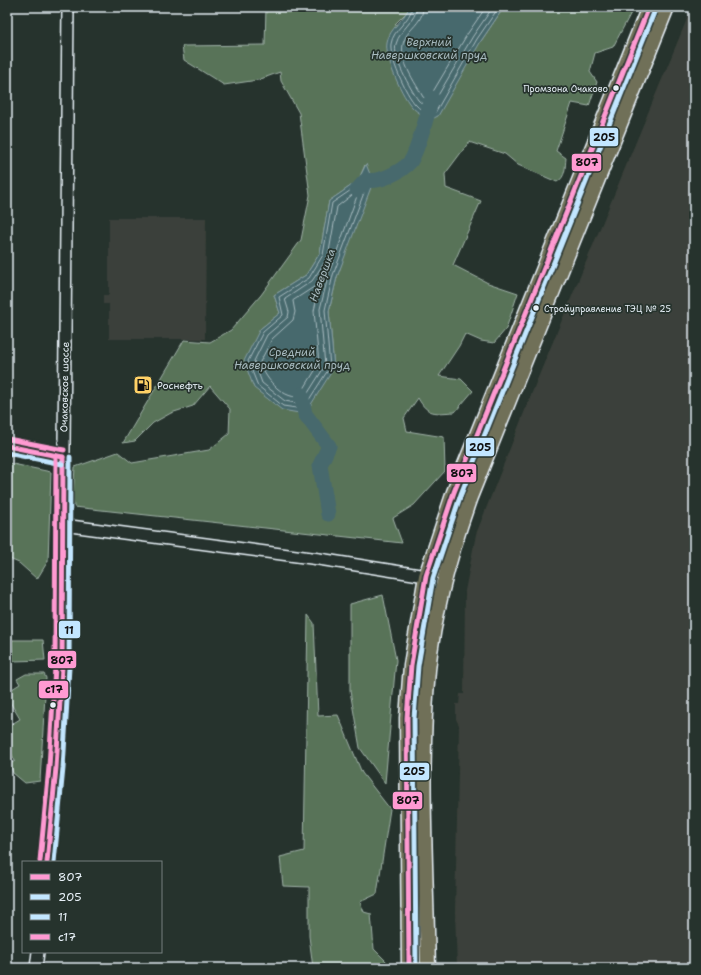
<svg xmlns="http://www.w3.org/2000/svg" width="701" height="975" font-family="'Shantell Sans',sans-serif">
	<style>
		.built { fill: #3b413a }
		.green { fill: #587359; stroke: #a0b2a8; fill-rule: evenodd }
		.water { fill: #47696d; stroke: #879fa5 }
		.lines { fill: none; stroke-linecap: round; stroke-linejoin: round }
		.shore { stroke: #a8bbc0; stroke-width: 1 }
		.river { stroke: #47696d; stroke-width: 15 }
		.minor-casing { stroke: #e8f1f8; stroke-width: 14 }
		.major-casing { stroke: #e8f1f8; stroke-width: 17 }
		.minor { stroke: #26332d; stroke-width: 11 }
		.major { stroke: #706f59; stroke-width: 14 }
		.bus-1-casing { stroke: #26332d; stroke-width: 8 }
		.bus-2-casing { stroke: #26332d; stroke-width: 8 }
		.bus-3-casing { stroke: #26332d; stroke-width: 8 }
		.bus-4-casing { stroke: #26332d; stroke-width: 8 }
		.bus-1 { stroke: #ff9ad2; stroke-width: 5 }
		.bus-2 { stroke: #c2e6ff; stroke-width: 5 }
		.bus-3 { stroke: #c2e6ff; stroke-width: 5 }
		.bus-4 { stroke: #ff9ad2; stroke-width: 5 }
		.bus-dot { fill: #e8f1f8; stroke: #26332d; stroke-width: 1.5 }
		.labels { text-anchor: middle; stroke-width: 3.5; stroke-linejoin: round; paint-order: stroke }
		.bus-label { font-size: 9px; fill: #e8f1f8; stroke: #26332d; text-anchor: end }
		.poi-label { font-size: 10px; fill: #e8f1f8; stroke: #26332d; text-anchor: start }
		.street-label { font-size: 10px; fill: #e8f1f8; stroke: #26332d }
		.water-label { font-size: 11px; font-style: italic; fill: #a8bbc0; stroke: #26332d }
		.line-badge { stroke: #26332d; stroke-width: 1.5 }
		.pale-badge-label { font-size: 11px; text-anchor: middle; font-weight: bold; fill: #111 }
	</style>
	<rect width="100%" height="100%" fill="#26332d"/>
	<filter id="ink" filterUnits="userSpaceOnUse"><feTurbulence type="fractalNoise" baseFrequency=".025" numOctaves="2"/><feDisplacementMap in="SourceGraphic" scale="8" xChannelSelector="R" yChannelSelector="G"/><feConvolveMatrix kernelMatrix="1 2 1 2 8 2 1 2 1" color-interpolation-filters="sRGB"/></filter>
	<g filter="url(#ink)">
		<g class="built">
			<path d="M692,7H694V968H457L455,912L459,725L456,719V704H459L460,694H464L465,591L476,534L537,380Z"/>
			<path d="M109,218H206L205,339H109V304H103V295H109Z"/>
		</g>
		<g class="green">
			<path d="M266,7H409L407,12L395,24L481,41L504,7H634L613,47L595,53L590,72L597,82L589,106L572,103L556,151L566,158C565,167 566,177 557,182L518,165L505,154L469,142L445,174L446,188L481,201L453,265L488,283L518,293L506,329L494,343L481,341L465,334L459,346L439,376L461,379L473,391L455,412C435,413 428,416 418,398L404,418L407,431L444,437L445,471L414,505L393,518L402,543L74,507L73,497L75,467L118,452L132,463L209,450L229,434L230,409L210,386L193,406L171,413L153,423L135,441L123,443L184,340L210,342L231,330L261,295L301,240L310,195L299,113L281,81L280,72L258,80L224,85L184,60L182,46L265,45ZM365,165L352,234L337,277L329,311L334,368L260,329L280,313L274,295L306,275L320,253L329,201L358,181Z"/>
			<path d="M8,463L51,472L48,561L37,579L19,563L7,558Z"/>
			<path d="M383,595L396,660L385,783L360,748L350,691V604Z"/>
			<path d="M308,615L314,623L318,716L338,715L362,773L390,809L377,894L360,902L364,912L371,914L374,949L388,963V968H313L309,936V887L283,886L280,857L304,851Z"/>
			<path d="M12,640H43L45,660L13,661Z"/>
			<path d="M26,674H44L46,678L40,781L25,783L13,773L10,764L15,761L7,745V727L20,719L7,697V686L9,684L12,689L20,684L17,679Z"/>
		</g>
		<g class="water">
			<path d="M409,7H504L481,41L438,116L430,120C424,116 417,112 413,108C403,98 384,57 387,43C389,28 405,20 409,7Z"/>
			<path d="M366,164L373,182L337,277L329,311L334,368L305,414L282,410L254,388L244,361L260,329L280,313L274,295L306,275L320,253L329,201L358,181Z"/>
		</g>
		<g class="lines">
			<g class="shore">
				<path d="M412,7C411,21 393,29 391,44C389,57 406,94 415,104C419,109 426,113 431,115L435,113L477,39L499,7"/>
				<path d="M417,7C416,21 400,29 396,44C392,57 410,88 418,100C421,103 426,107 430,109L473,36L493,7"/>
				<path d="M423,7C423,18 417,23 410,31C391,51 413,78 423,97L428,100L468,33L486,7"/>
				<path d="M364,178H367L368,182L333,275L325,310L330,367L303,409L283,406L258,386L248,361L263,332L283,315L279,297L309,278L323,255L332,203L360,184Z"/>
				<path d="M354,194L357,196L329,273L320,309L325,366L301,404L285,401L262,383L254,361L267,335L288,317L289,312L285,299L312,281L328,257L337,207Z"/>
				<path d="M316,286L319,288L314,311L319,364L299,397C281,398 264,377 260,362L272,339L293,320L295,312L293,301Z"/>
			</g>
			<g class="river">
				<path d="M357,190L366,180C379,183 401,172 410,162C416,155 429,109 432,98"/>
				<path d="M301,394L305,414L329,446L320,465L328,514"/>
			</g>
			<g class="minor-casing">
				<g id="minor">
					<path d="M7,446L63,457"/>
					<path d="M63,525L319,559L426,576"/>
					<path d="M47,862L56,768L62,667L68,7"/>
					<path d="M36,968L38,952"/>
				</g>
			</g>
			<g class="major-casing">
				<g id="major">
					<path d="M409,968L407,718L411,665L426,576L454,492L649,7"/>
					<path d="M428,968C426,871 419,767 428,670C434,611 450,553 470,497L667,7"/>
				</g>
			</g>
			<use href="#minor" class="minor"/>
			<use href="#major" class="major"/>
			<g class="bus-1-casing">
				<g id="bus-1">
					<path d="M7,446L63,457"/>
					<path d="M47,862L56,768L62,667L63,457"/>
					<path d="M409,968L407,718L411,665L426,576L454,492L649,7"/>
				</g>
			</g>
			<g class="bus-2-casing">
				<path id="bus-2" d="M416,968L414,718L418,666L433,578L461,494L655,10"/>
			</g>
			<g class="bus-3-casing">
				<g id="bus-3">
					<path d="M7,453L62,464"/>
					<path d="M54,862L63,768L69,667L70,457"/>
				</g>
			</g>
			<g class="bus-4-casing">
				<g id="bus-4">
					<path d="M8,439L64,450"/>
					<path d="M40,861L49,767L55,667L56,457"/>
				</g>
			</g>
			<use href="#bus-1" class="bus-1"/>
			<use href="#bus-2" class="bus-2"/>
			<use href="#bus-3" class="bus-3"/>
			<use href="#bus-4" class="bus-4"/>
		</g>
	</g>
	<defs>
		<g id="fuel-square" transform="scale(1)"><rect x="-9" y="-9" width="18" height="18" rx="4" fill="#ffd166" stroke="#26332d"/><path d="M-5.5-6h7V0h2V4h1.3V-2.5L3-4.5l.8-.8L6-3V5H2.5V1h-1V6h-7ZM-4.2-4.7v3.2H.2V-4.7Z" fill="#111"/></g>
	</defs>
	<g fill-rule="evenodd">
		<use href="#fuel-square" x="143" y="385"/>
	</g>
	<g class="bus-dot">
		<circle cx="616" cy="88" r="3.5"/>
		<circle cx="536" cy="308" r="3.5"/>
		<circle cx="53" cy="705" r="3.5"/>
	</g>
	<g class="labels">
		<g class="bus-label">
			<text x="608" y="92">Промзона Очаково</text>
			<text x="544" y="312" text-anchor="start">Стройуправление ТЭЦ № 25</text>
		</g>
		<g class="poi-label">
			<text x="157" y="389">Роснефть</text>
		</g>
		<g class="street-label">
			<text transform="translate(64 387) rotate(-89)" y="4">Очаковское шоссе</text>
		</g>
		<g class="water-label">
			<text x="429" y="46">Верхний<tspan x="429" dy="13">Навершковский пруд</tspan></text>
			<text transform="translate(322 275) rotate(-70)" y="4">Навершка</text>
			<text x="292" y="356">Средний<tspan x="292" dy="13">Навершковский пруд</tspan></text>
		</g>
	</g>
	<g class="line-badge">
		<rect x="589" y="127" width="30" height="20" rx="4" fill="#c2e6ff"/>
		<rect x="571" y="153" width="31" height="19" rx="4" fill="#ff9ad2"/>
		<rect x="465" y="437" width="30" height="20" rx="4" fill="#c2e6ff"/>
		<rect x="446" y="463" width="31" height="20" rx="4" fill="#ff9ad2"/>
		<rect x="58" y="620" width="23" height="19" rx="4" fill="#c2e6ff"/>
		<rect x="47" y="650" width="30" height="19" rx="4" fill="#ff9ad2"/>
		<rect x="38" y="680" width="31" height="19" rx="4" fill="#ff9ad2"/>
		<rect x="399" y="762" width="31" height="19" rx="4" fill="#c2e6ff"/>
		<rect x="392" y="791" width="31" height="19" rx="4" fill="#ff9ad2"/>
	</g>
	<g class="pale-badge-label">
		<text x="604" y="141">205</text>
		<text x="587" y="166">807</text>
		<text x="480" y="451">205</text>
		<text x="462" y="477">807</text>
		<text x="69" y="634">11</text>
		<text x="62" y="664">807</text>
		<text x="54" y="693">с17</text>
		<text x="414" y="775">205</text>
		<text x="408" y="804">807</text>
	</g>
	<rect width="701" height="975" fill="none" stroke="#26332d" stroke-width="24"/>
	<rect x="12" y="12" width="677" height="951" fill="none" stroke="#e8f1f8" stroke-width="1.5" filter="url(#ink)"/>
	<rect x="22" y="861" width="140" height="92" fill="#26332d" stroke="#747f7e"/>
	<rect x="30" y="874" width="20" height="6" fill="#ff9ad2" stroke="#747f7e"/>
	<text x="58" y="881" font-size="12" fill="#e8f1f8">807</text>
	<rect x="30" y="894" width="20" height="6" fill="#c2e6ff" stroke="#747f7e"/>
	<text x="58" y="901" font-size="12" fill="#e8f1f8">205</text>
	<rect x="30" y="914" width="20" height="6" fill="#c2e6ff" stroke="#747f7e"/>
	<text x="58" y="921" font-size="12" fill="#e8f1f8">11</text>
	<rect x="30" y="934" width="20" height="6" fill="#ff9ad2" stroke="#747f7e"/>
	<text x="58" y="941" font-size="12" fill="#e8f1f8">с17</text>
</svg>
